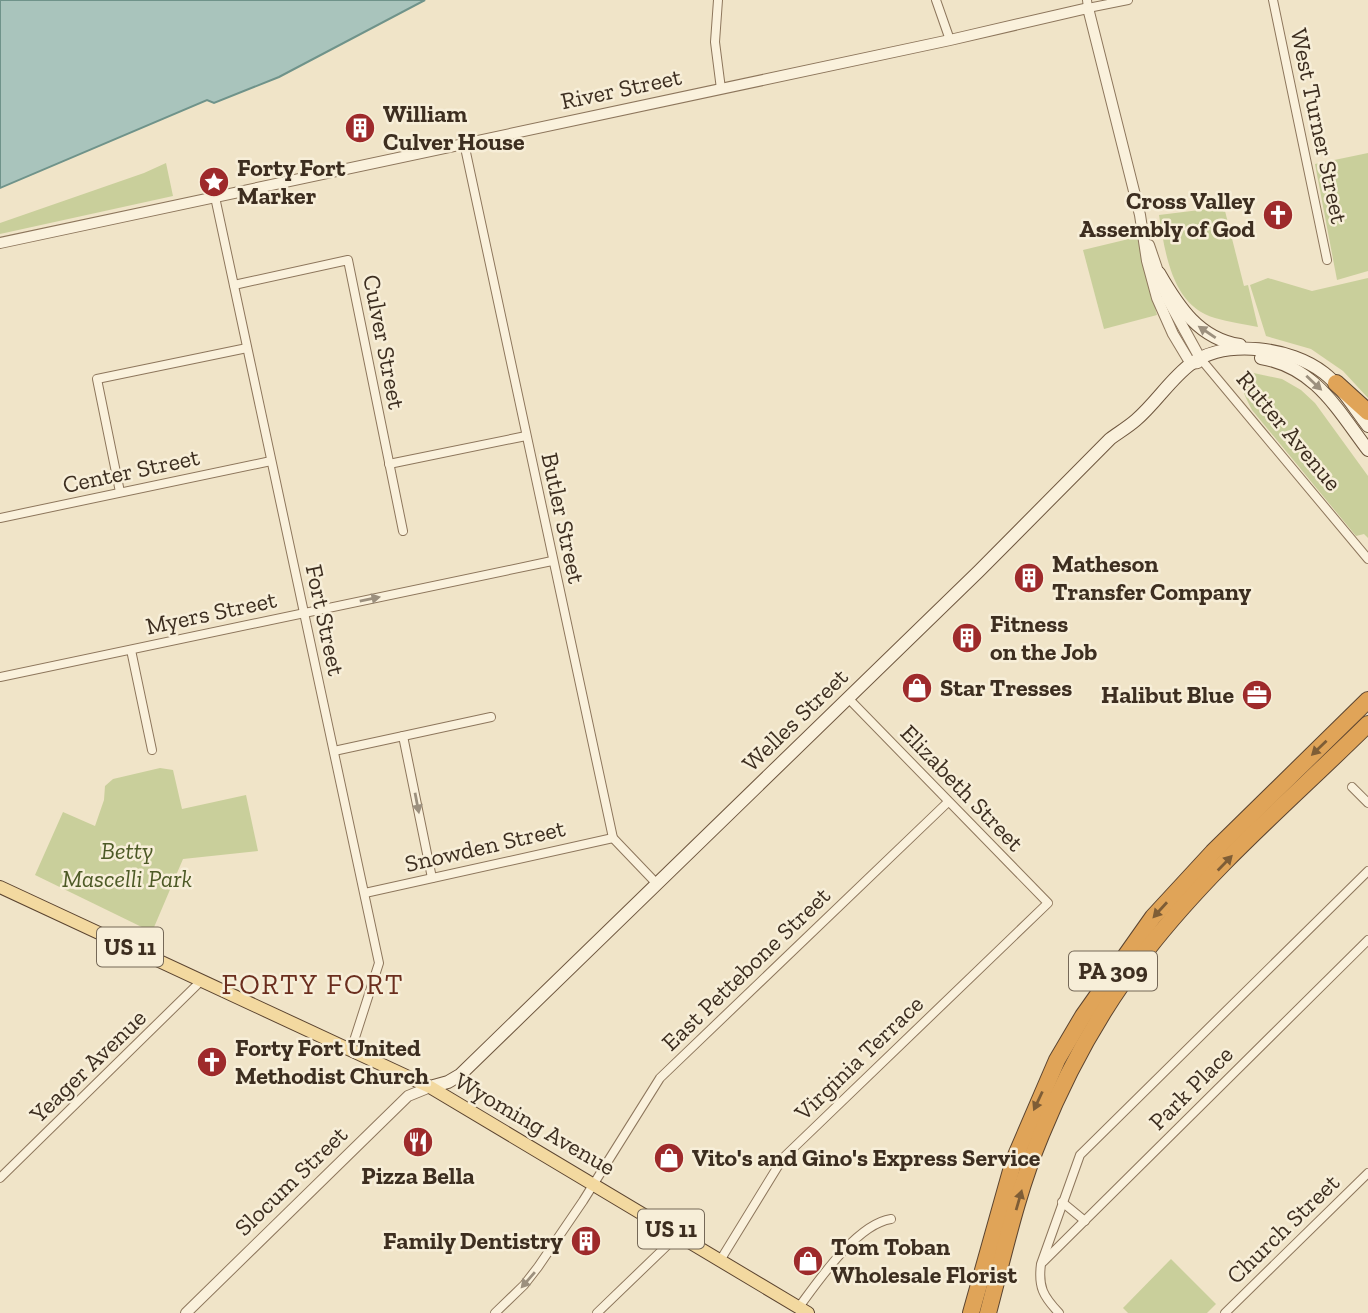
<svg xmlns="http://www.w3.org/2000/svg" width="1368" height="1313" font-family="'Zilla Slab',serif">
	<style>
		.green { fill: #c9cf9b }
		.water { fill: #a9c4bc; stroke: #6f938a; stroke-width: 2 }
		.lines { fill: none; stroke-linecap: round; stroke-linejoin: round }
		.minor-casing { stroke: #8d765c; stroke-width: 10 }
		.tertiary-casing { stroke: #8d765c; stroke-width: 12 }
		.secondary-casing { stroke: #6f573f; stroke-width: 14 }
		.primary-casing { stroke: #5b4430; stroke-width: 14 }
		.motorway-casing { stroke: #5b4430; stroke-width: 18 }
		.minor { stroke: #faf1dc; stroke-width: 8 }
		.tertiary { stroke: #faf1dc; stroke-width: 10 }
		.secondary { stroke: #faf1dc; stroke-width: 12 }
		.primary { stroke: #f3d9a0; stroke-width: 12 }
		.motorway { stroke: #e0a458; stroke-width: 16 }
		.oneway { fill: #9c907e }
		.oneway2 { fill: #7e5d36 }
		.labels { text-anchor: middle; stroke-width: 5; stroke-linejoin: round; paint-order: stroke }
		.shield { fill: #f7eed8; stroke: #756857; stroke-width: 2 }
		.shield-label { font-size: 23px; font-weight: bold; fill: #3d2e20 }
		.street-label { font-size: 24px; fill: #3d2e20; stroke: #f7eed8 }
		.poi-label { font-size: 24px; font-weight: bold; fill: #3d2e20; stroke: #f7eed8; text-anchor: start }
		.park-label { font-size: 24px; font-style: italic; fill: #4d5a26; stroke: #f7eed8 }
		.quarter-label { font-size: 28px; letter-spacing: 2px; fill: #6b2e1e; stroke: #f7eed8 }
	</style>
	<rect width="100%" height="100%" fill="#f0e4c8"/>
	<g class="green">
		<path d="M1368,153V271L1337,280L1315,164Z"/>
		<path d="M166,163L173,196L0,234V223L144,173Z"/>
		<path d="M1224,207L1244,286L1248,285L1258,327C1244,324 1229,322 1215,318C1172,306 1165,253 1159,215Z"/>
		<path d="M1137,237L1157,315L1104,329L1083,250Z"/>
		<path d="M1268,278L1312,291L1368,278V398L1343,371L1311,349L1266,336L1250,285Z"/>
		<path d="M1249,372L1282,379L1301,390L1315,403L1368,476V538L1364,534L1356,536L1252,410C1245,395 1237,386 1249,372Z"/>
		<path d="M160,768L173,770L182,809L246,795L258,851L183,859L152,932L35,875L63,812L95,826L104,800L105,786L113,779Z"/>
		<path d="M1171,1259L1216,1304L1207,1313H1128L1123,1308Z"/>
	</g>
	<path class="water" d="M0,0H425L279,77L214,103L207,100L0,188Z"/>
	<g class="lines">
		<g class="minor-casing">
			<g id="minor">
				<path d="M718,0L715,42L721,89"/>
				<path d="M936,0L950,40"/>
				<path d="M1087,0L1088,8L1128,0"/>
				<path d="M1273,0L1327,260"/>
				<path d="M464,143L613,838L657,884"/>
				<path d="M215,197L379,963L351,1050"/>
				<path d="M234,285L348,260L403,531"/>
				<path d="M1200,358L1368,559"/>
				<path d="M389,464L526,436"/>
				<path d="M120,492L97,379L247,348"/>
				<path d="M0,518L271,461"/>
				<path d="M131,650L152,750"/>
				<path d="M0,677L552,561"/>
				<path d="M403,736L432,878"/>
				<path d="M334,751L491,717"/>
				<path d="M1352,787L1368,803"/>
				<path d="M365,893L613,838"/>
				<path d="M0,1178L202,980"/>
				<path d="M1062,1202L1085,1221"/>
				<path d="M721,1259L783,1158L1048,903L848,698"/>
				<path d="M1043,1262L1368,940"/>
				<path d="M799,1307C819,1280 857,1224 891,1219"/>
				<path d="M495,1313L524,1285L538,1267L583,1201L660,1078L948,802"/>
				<path d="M597,1313L679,1234"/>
				<path d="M1059,1313C1043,1296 1038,1287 1041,1264L1080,1155L1368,871"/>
				<path d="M1225,1313L1368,1173"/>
			</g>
		</g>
		<g class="tertiary-casing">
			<g id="tertiary">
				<path d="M0,243L950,40L1088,8L1140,215L1147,261L1157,298L1173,334L1191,364L1198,363"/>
				<path d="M1149,245L1167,298L1200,358"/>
				<path d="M186,1313L408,1096L430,1087"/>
			</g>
		</g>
		<g class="secondary-casing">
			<g id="secondary">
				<path d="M1159,273C1178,306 1199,339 1240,345"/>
				<path d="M1261,358C1315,367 1337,409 1368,450"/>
				<path d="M430,1087L448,1082L460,1075L979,571L1110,439C1118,433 1128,427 1136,420C1156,403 1171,378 1192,363C1227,339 1291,347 1324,373C1342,387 1354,408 1368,426"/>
			</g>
		</g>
		<g class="primary-casing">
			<path id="primary" d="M0,887L430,1087L808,1313"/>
		</g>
		<g class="motorway-casing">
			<g id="motorway">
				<path d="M1336,383L1368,412"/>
				<path d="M971,1313L1014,1160L1057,1060L1083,1016L1153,917L1213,852L1368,700"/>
				<path d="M988,1313C1004,1253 1017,1192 1041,1135C1067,1071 1103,1006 1146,951C1211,867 1293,798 1368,724"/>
			</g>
		</g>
		<use href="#minor" class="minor"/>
		<use href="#tertiary" class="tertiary"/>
		<use href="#secondary" class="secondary"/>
		<use href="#primary" class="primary"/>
		<use href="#motorway" class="motorway"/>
	</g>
	<defs><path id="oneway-solid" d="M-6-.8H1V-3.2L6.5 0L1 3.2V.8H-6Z" transform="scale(1.75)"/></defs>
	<g class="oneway">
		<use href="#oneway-solid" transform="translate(1207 332) rotate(-146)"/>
		<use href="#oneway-solid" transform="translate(1314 383) rotate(43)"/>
		<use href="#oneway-solid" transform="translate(370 599) rotate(-12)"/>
		<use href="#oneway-solid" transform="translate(417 803) rotate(79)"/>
		<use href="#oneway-solid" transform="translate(528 1280) rotate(131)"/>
	</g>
	<g class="oneway2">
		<use href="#oneway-solid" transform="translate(1319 748) rotate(136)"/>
		<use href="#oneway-solid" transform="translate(1225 863) rotate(-46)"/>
		<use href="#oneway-solid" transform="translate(1160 910) rotate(132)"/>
		<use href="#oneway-solid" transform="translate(1038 1101) rotate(115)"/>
		<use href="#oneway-solid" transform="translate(1019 1200) rotate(-74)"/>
	</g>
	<defs>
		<g id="building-disc" transform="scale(1.575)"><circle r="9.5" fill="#9e2a2b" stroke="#f7eed8"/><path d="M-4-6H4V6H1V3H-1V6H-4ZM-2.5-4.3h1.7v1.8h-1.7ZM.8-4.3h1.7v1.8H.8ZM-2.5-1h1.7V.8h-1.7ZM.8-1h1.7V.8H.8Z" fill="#fff"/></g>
		<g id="sight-disc" transform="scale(1.575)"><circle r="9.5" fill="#9e2a2b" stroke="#f7eed8"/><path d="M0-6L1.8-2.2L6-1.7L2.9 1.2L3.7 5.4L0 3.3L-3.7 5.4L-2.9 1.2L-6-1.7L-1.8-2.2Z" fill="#fff"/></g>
		<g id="church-disc" transform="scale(1.575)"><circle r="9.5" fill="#9e2a2b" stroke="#f7eed8"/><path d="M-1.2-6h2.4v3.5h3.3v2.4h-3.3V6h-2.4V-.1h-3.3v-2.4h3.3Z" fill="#fff"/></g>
		<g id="shop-disc" transform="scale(1.575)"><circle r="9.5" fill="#9e2a2b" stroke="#f7eed8"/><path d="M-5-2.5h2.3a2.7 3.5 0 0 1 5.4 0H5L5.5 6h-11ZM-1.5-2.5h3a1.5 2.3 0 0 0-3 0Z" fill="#fff"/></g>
		<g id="office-disc" transform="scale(1.575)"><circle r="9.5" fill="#9e2a2b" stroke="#f7eed8"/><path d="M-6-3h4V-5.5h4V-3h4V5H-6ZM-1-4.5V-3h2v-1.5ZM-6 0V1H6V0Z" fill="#fff"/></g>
		<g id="restaurant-disc" transform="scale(1.575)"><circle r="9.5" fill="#9e2a2b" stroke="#f7eed8"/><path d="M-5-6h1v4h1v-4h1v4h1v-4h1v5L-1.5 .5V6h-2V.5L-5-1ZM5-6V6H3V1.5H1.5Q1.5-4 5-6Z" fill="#fff"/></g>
	</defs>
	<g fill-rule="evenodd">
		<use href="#building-disc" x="360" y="128"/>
		<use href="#sight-disc" x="214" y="182"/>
		<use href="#church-disc" x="1278" y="215"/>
		<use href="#building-disc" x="1029" y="578"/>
		<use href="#building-disc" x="967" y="638"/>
		<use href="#shop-disc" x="917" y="688"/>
		<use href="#office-disc" x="1257" y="695"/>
		<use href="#church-disc" x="212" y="1062"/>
		<use href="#restaurant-disc" x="418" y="1142"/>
		<use href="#shop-disc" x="669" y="1158"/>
		<use href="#building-disc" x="586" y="1241"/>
		<use href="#shop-disc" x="808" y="1261"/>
	</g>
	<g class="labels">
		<g class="shield">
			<rect x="97" y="927.5" width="66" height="39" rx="5"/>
			<rect x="1069" y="951.5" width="88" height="39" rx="5"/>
			<rect x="638" y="1209.5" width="66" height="39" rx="5"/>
		</g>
		<g class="shield-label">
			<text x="130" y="955">US 11</text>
			<text x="1113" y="979">PA 309</text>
			<text x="671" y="1237">US 11</text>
		</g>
		<g class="street-label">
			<text transform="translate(621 89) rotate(-12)" y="8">River Street</text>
			<text transform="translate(1319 126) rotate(78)" y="8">West Turner Street</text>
			<text transform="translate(384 342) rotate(79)" y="8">Culver Street</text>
			<text transform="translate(1289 431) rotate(50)" y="8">Rutter Avenue</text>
			<text transform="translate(131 471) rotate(-12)" y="8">Center Street</text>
			<text transform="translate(563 518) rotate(78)" y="8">Butler Street</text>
			<text transform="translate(211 613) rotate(-12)" y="8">Myers Street</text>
			<text transform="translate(325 620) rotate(78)" y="8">Fort Street</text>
			<text transform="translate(795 720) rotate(-44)" y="8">Welles Street</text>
			<text transform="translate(962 788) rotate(46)" y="8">Elizabeth Street</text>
			<text transform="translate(485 846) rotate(-13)" y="8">Snowden Street</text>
			<text transform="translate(746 969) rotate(-44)" y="8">East Pettebone Street</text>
			<text transform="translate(859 1058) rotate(-44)" y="8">Virginia Terrace</text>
			<text transform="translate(88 1066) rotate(-44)" y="8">Yeager Avenue</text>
			<text transform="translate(1191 1088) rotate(-45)" y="8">Park Place</text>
			<text transform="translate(535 1124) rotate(30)" y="8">Wyoming Avenue</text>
			<text transform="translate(291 1181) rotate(-44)" y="8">Slocum Street</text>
			<text transform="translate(1283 1229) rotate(-44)" y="8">Church Street</text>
		</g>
		<g class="poi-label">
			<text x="383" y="122">William<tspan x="383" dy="28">Culver House</tspan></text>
			<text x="237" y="176">Forty Fort<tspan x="237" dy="28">Marker</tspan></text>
			<text x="1255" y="209" text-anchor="end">Cross Valley<tspan x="1255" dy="28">Assembly of God</tspan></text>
			<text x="1052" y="572">Matheson<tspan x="1052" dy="28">Transfer Company</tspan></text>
			<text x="990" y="632">Fitness<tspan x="990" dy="28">on the Job</tspan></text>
			<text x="940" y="696">Star Tresses</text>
			<text x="1234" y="703" text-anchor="end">Halibut Blue</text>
			<text x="235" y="1056">Forty Fort United<tspan x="235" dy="28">Methodist Church</tspan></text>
			<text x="692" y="1166">Vito's and Gino's Express Service</text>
			<text x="418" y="1184" text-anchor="middle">Pizza Bella</text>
			<text x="563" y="1249" text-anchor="end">Family Dentistry</text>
			<text x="831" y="1255">Tom Toban<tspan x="831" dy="28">Wholesale Florist</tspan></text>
		</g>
		<g class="park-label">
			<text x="127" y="859">Betty<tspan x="127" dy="28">Mascelli Park</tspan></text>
		</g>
		<g class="quarter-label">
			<text x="313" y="994">FORTY FORT</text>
		</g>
	</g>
</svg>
